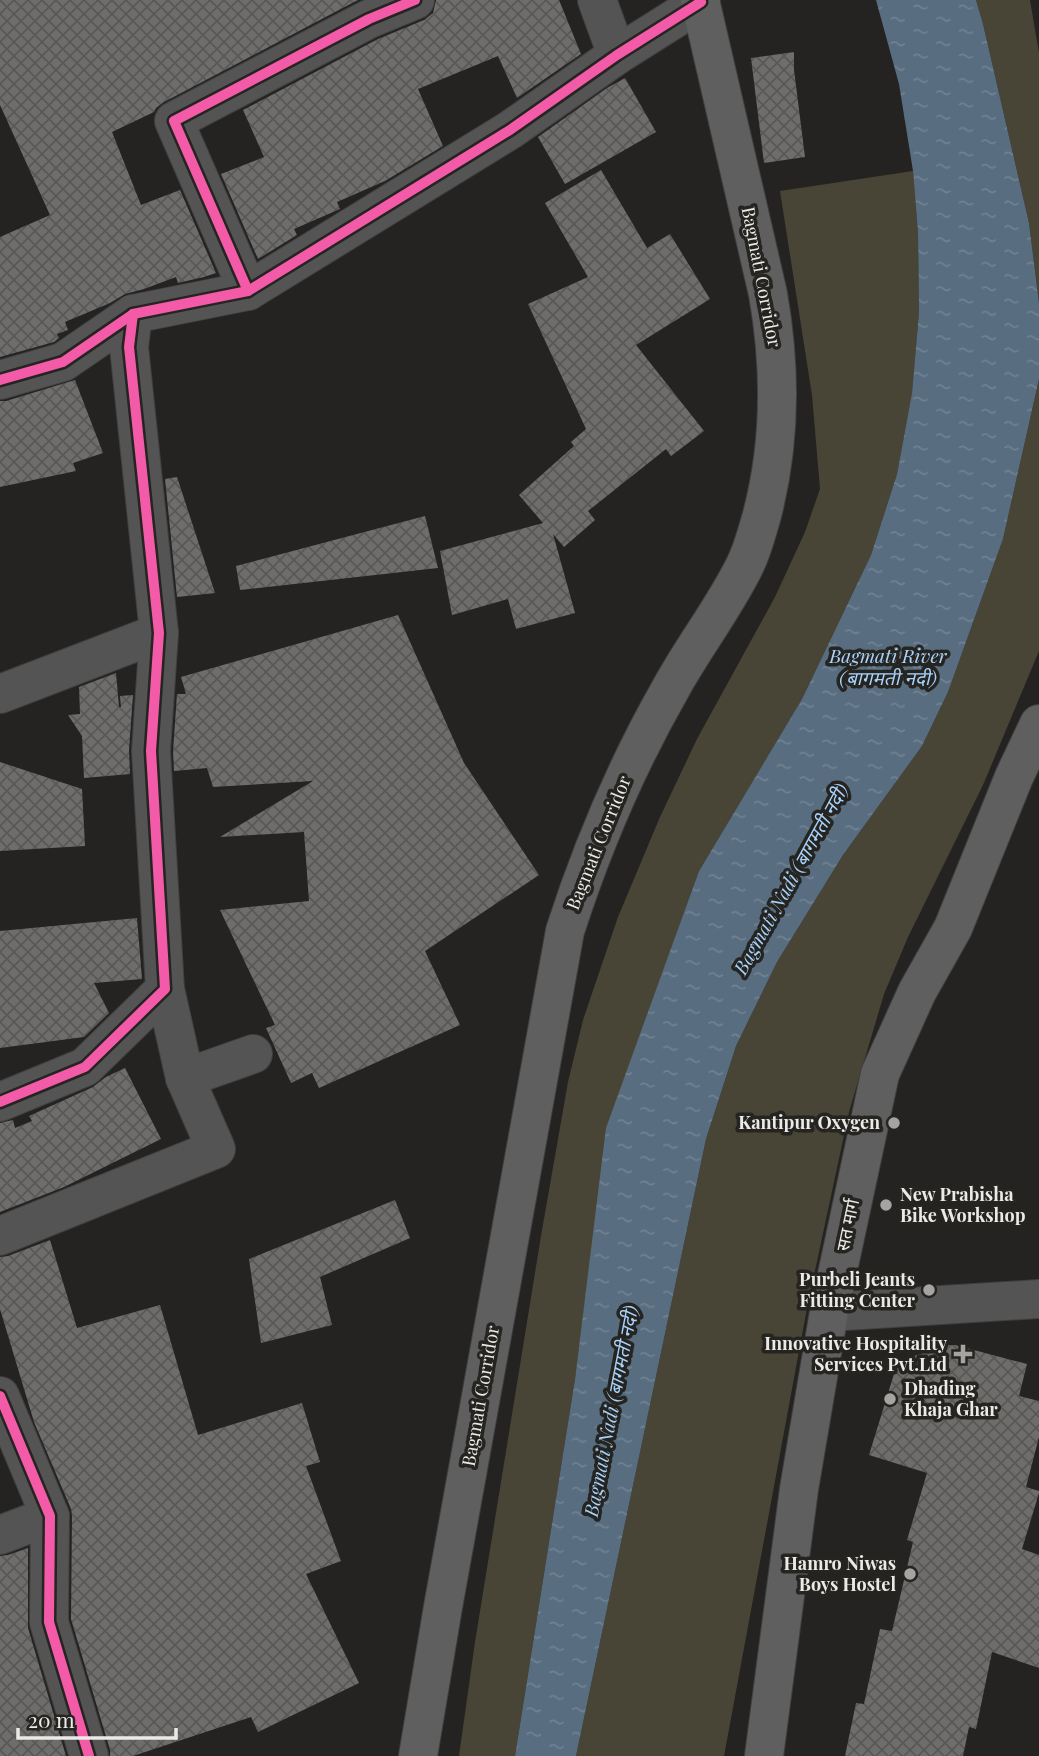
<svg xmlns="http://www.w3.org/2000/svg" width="1039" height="1756" font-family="'Playfair Display','Noto Sans Devanagari',serif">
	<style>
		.grass { fill: #494536 }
		.water { fill: url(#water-ripples) }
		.building { fill: url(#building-cross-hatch) }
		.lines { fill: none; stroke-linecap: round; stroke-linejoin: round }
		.street-casing { stroke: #3f3f3e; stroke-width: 40 }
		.secondary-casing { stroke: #3f3f3e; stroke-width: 40 }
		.street { stroke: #545455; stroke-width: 38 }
		.secondary { stroke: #5f5f5f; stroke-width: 38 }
		.cycleway-casing { stroke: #252420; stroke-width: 15 }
		.cycleway { stroke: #f35aa7; stroke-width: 10 }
		.poi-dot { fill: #a5a4a2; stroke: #252420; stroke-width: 2.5 }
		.labels { text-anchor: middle; stroke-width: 7; stroke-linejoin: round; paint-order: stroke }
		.street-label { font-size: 18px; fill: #ebeae7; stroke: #252420 }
		.poi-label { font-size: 18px; font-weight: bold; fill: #ebeae7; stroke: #252420; text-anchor: end }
		.water-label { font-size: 19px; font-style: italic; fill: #a8d3fc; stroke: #252420 }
	</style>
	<defs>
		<pattern id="water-ripples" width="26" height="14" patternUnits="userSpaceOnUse" patternTransform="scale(1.75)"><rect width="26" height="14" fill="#586d80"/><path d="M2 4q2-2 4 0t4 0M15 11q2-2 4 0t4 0" fill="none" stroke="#708292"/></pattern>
		<pattern id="building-cross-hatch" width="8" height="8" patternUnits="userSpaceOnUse" patternTransform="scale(1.75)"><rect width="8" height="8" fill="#6e6d6b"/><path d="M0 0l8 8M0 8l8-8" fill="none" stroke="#585856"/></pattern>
	</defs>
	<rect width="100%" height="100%" fill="#242321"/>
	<g class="grass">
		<path d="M976,0H1030L1039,53V303L1029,223L983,24Z"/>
		<path d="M913,171L918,233L919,312L912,394L897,474L871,555L802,699L699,871L607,1128L575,1379L515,1756H459L475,1642L541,1236L568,1082L583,1020L618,917L660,817L697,739L775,597L805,532L820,489L812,395L780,191Z"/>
		<path d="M1039,357V651L983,785L908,937L884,994L849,1112L807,1308L724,1756H576L706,1139L736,1046L777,962L843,855L922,746L948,692L1003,539L1039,379Z"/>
	</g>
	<path class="water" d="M876,0H976L983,24L1029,223L1039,303V379L1003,539L948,692L922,746L843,855L777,962L736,1046L706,1139L576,1756H515L575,1379L606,1128L699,871L802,699L871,555L897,474L912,393L919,312L918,233L913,171L899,84Z"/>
	<g class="building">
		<path d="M0,0H358L164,102L156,108L154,112L112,132L141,205L180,190L216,273L204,277L178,283L176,277L144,289L125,294L110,303L65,322L68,330L57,334L59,338L54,342L0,357V237L50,215L0,105Z"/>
		<path d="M436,0H559L581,54L517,98L498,56L418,89L443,146L385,181L337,202L340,209L294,229L297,235L258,259L221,174L264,157L243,110L378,39L424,20L433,13Z"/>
		<path d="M794,52V70L805,157L764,163L751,58Z"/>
		<path d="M625,78L656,132L565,184L538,137L607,88Z"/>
		<path d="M601,170L647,248L670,234L710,299L636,345L704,431L671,456L666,449L588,511L595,520L564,547L553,534L575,613L516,629L508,599L452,615L440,551L543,523L519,495L574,446L571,442L586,429L528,304L588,277L545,203Z"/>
		<path d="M75,380L103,453L73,463L76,471L0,487V401H6Z"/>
		<path d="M177,477L215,593L177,597L165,479Z"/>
		<path d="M425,516L438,568L240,590L236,566Z"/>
		<path d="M398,615L464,763L539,875L425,951L460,1025L319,1088L312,1073L291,1083L266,1028L275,1025L220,910L309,901L304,832L220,837L313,781L213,787L207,768L174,771L173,751L177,694H186L181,677Z"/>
		<path d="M116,673L119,707H121L120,696L133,695L129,750L130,774L84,778L82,736L68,715L80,714L79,687Z"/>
		<path d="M0,762L82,789L85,846L0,851Z"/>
		<path d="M137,918L142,979L94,983L109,1013L84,1037L0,1048V931Z"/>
		<path d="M125,1068L161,1139L64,1187L0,1212V1123L13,1120L15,1128L32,1121L29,1116L93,1087L106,1077Z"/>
		<path d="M395,1200L410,1238L320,1277L332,1325L261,1343L249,1259Z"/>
		<path d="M50,1240L77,1328L160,1305L198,1435L302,1403L320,1462L306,1466L341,1561L306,1574L359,1683L258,1732L251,1717L133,1756H110V1750L71,1619L72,1516L71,1509L34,1422L0,1309V1257L8,1256Z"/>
		<path d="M949,1345H955L1027,1364L1019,1396L1039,1401V1437L1026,1487L1039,1491V1493L1022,1549L1039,1555V1668L992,1652L976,1729L969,1727L963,1756H845L856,1703L864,1704L880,1629L892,1631L913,1542L907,1540L927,1473L869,1455L898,1361Z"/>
		<path d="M28,1548V1628L66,1756H0V1556L8,1555Z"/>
	</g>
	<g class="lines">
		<g class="street-casing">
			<g id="street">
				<path d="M597,0L617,55"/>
				<path d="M248,291L174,121L369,19L415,0"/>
				<path d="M0,380L63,362L133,314L248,291L510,130L617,55L701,2"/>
				<path d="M0,694L159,633"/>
				<path d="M185,1078L253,1054"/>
				<path d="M0,1102L85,1067L165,989L151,751L159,633L129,347L133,314"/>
				<path d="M0,1236L216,1149L185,1078L165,989"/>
				<path d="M829,1312L1039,1299"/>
				<path d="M0,1396L50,1516L49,1622L89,1756"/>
				<path d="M0,1535L50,1516"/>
			</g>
		</g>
		<g class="secondary-casing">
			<g id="secondary">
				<path d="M418,1756L443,1607L565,931C592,847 627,765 671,688C694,646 724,608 745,565C753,549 757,532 762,515C781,442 781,368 768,294L700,0"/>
				<path d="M764,1756L799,1489L829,1312L880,1074L917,992L953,928L1014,777L1039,724"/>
			</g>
		</g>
		<use href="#street" class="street"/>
		<use href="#secondary" class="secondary"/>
		<g class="cycleway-casing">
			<g id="cycleway">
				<path d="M248,291L174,121L369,19L415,0"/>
				<path d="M0,380L63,362L133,314L248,291L510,130L617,55L701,2L700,0"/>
				<path d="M0,1102L85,1067L165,989L151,751L159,633L129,347L133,314"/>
				<path d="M0,1396L50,1516L49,1622L89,1756"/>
			</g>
		</g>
		<use href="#cycleway" class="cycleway"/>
	</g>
	<g class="poi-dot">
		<circle cx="894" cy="1123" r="7"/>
		<circle cx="886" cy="1205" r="7"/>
		<circle cx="929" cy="1290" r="7"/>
		<path d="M959.5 1343.5h7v7h7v7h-7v7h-7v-7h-7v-7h7z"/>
		<circle cx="890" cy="1399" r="7"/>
		<circle cx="910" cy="1574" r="7"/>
	</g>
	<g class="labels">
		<g class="street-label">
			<text transform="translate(761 277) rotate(79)" y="6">Bagmati Corridor</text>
			<text transform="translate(599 843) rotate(-68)" y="6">Bagmati Corridor</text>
			<text transform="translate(848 1225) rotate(-78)" y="6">सत मार्ग</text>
			<text transform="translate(481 1396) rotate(-80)" y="6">Bagmati Corridor</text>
		</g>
		<g class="poi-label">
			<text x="880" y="1129">Kantipur Oxygen</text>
			<text x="900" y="1201" text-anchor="start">New Prabisha<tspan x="900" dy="21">Bike Workshop</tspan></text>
			<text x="915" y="1286">Purbeli Jeants<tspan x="915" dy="21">Fitting Center</tspan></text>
			<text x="947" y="1350">Innovative Hospitality<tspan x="947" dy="21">Services Pvt.Ltd</tspan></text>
			<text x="904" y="1395" text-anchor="start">Dhading<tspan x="904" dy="21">Khaja Ghar</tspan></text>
			<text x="896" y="1570">Hamro Niwas<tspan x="896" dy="21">Boys Hostel</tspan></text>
		</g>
		<g class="water-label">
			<text x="888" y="663">Bagmati River<tspan x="888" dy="22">(बागमती नदी)</tspan></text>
			<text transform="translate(791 879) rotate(-61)" y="7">Bagmati Nadi (बागमती नदी)</text>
			<text transform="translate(611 1411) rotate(-79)" y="7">Bagmati Nadi (बागमती नदी)</text>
		</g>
	</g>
	<path d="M18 1728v10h158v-10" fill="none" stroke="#ebeae7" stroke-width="3.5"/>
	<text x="28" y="1728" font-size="21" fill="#ebeae7" stroke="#252420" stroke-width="5" paint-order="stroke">20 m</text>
</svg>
